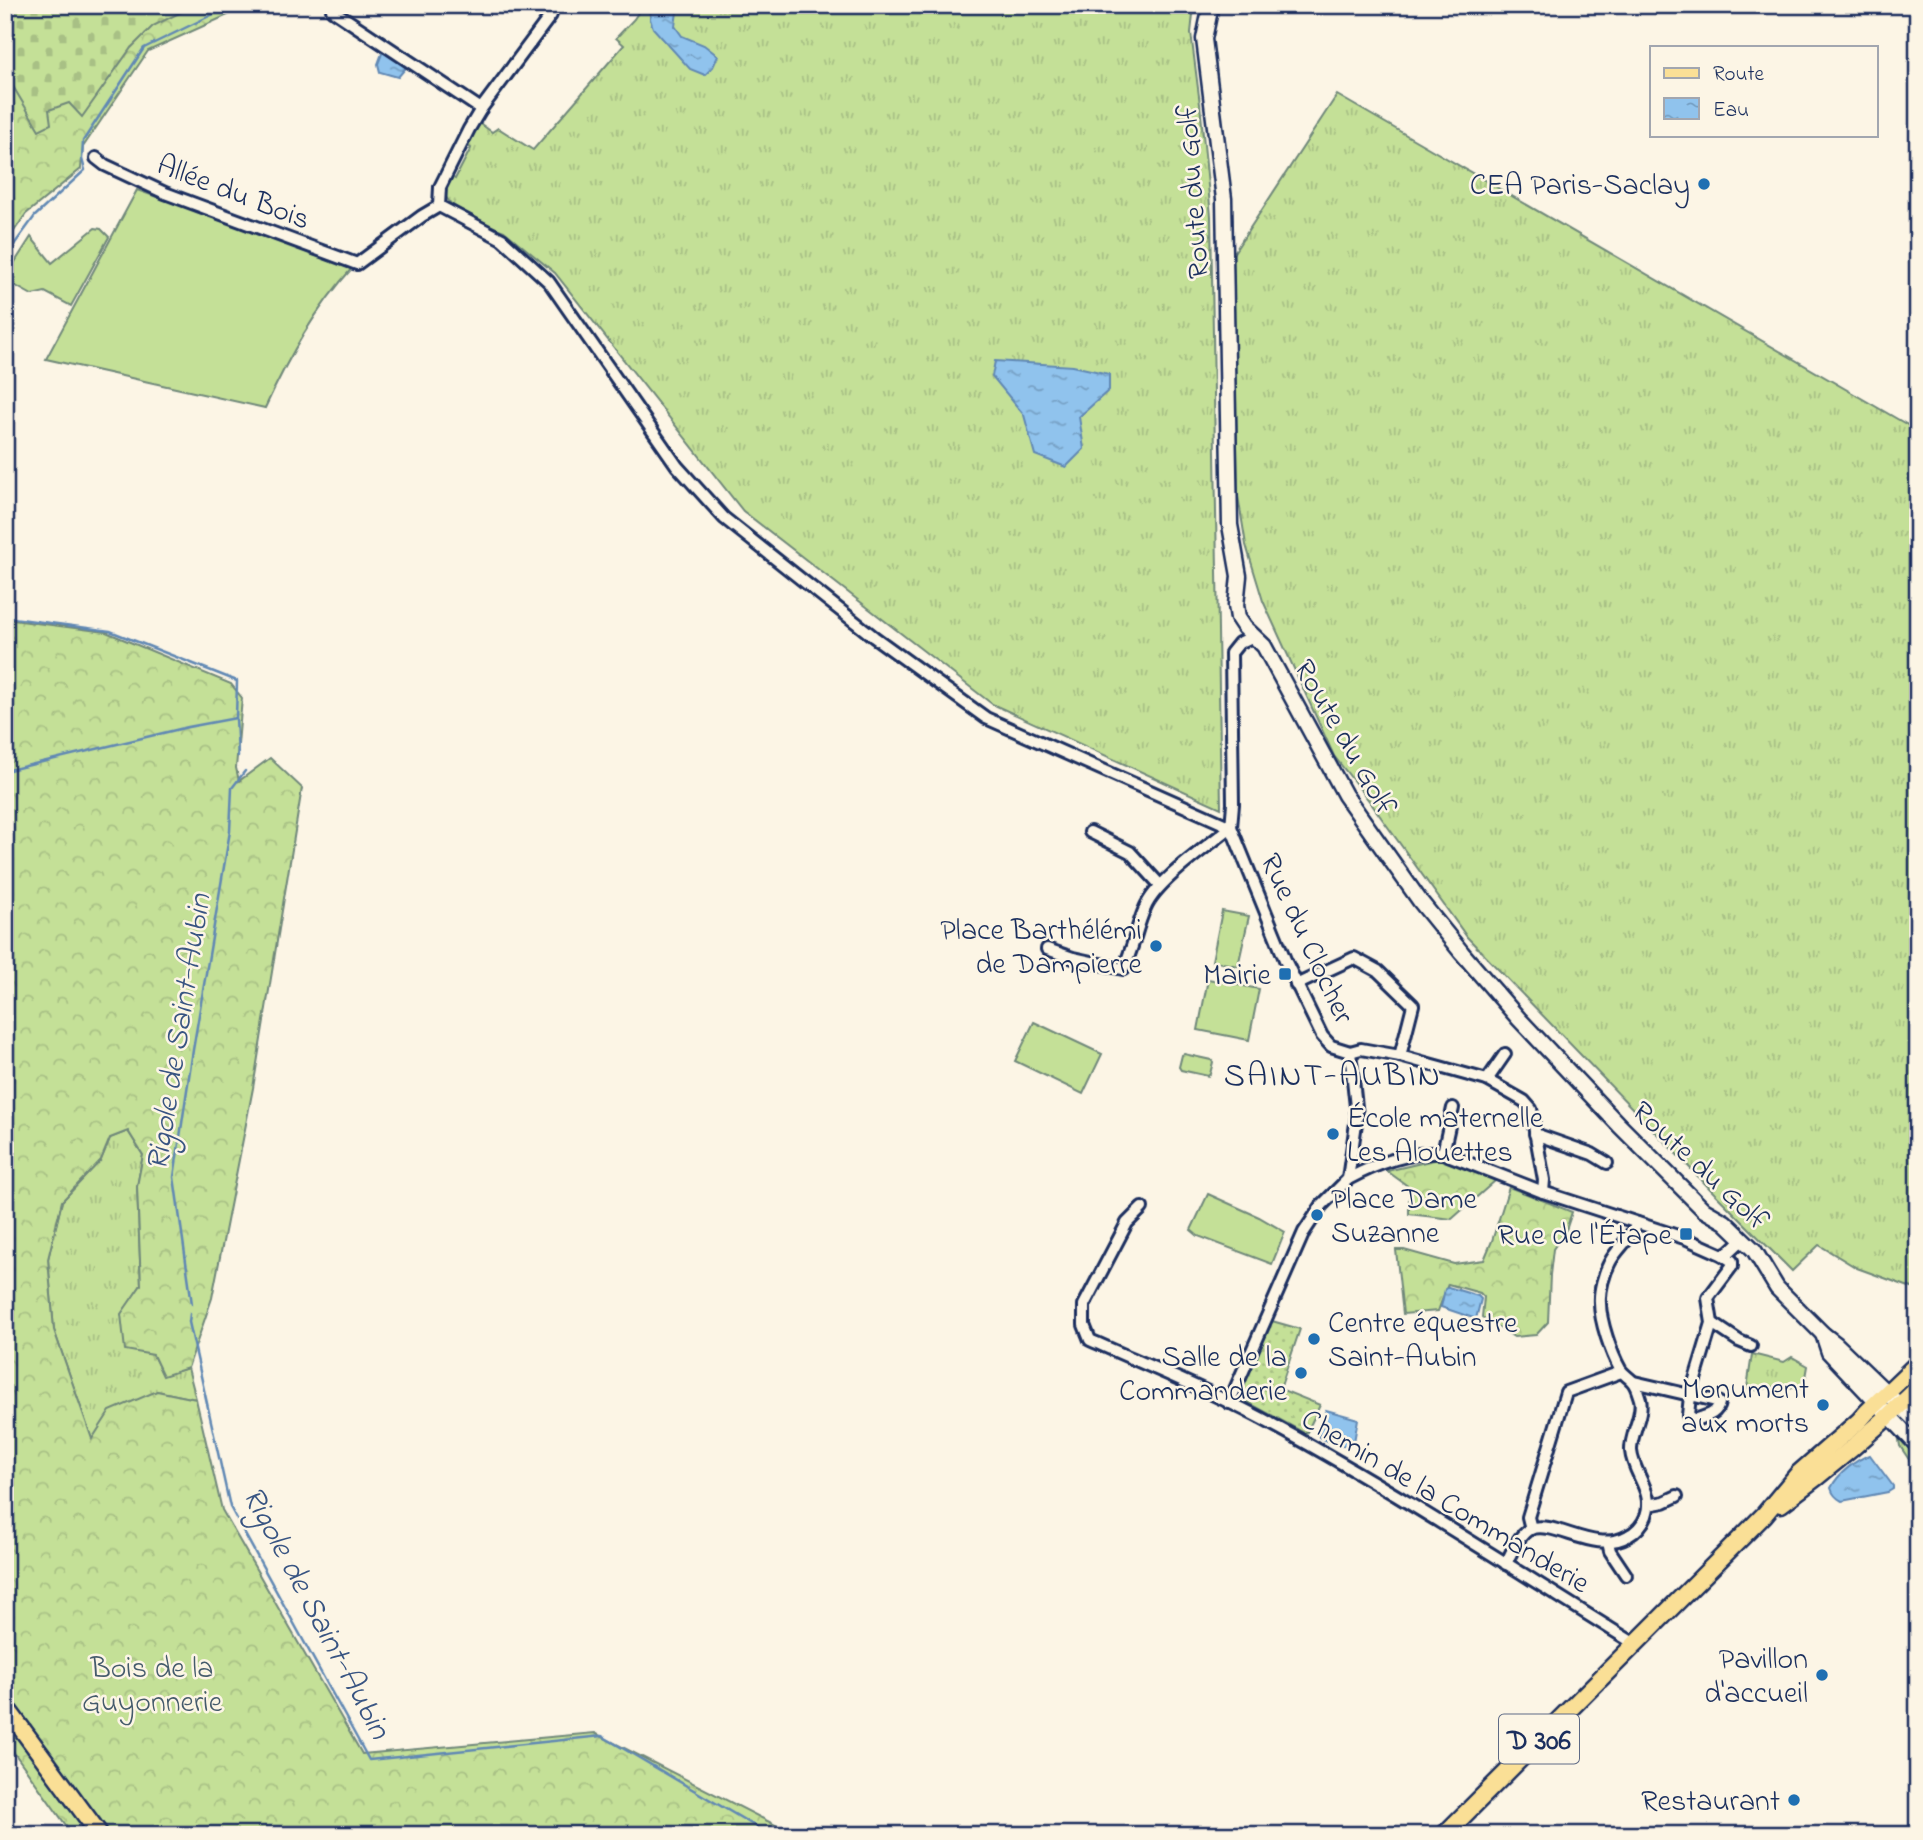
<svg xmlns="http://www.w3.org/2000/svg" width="1923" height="1840" font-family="'Indie Flower',sans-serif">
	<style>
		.grass { fill: url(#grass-tufts); stroke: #70887a; stroke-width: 2 }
		.forest { fill: url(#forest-crowns); stroke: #70887a; stroke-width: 2 }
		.cemetery { fill: url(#cemetery-stones); stroke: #70887a; stroke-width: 2 }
		.garden { fill: url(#garden-dots); stroke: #70887a; stroke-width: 2 }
		.pitch { fill: #c4e097; stroke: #70887a; stroke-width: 2 }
		.water { fill: url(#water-ripples); stroke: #6188b4; stroke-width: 2 }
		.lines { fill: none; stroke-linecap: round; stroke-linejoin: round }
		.stream { stroke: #6188b4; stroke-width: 2.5 }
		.street-casing { stroke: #1b2f5e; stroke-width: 16 }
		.secondary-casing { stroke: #1b2f5e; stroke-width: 19 }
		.primary-casing { stroke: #1b2f5e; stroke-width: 21 }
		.street { stroke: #fcf5e5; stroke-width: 10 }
		.secondary { stroke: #fcf5e5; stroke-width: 14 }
		.primary { stroke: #fadf96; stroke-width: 16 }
		.poi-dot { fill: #1f6fb2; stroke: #fcf5e5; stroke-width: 2.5 }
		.labels { text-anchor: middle; stroke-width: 5; stroke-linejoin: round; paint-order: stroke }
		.shield { fill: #fcf5e5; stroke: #5e6a86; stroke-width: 2 }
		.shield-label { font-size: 28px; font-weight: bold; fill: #1b2f5e }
		.poi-label { font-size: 30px; fill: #1b2f5e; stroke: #fcf5e5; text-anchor: end }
		.street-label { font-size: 30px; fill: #1b2f5e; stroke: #fcf5e5 }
		.park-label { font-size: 30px; fill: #455b6c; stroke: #fcf5e5 }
		.water-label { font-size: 32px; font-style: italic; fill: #385482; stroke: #fcf5e5 }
		.quarter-label { font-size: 33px; letter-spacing: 2px; fill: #1b2f5e; stroke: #fcf5e5 }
	</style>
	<defs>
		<pattern id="grass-tufts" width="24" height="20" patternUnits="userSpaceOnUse" patternTransform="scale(1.75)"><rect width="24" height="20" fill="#c4e097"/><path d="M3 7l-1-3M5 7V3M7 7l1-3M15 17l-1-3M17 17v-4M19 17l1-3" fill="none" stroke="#a8c085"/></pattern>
		<pattern id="forest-crowns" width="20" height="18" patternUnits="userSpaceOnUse" patternTransform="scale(1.75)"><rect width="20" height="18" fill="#c4e097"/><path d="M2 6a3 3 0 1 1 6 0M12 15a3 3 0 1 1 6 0" fill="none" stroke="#a8c085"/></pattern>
		<pattern id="cemetery-stones" width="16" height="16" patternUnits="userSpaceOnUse" patternTransform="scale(1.75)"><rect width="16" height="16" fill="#c4e097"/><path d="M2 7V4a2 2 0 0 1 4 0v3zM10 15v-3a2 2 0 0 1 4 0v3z" fill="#a8c085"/></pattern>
		<pattern id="garden-dots" width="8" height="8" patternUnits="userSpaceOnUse" patternTransform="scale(1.75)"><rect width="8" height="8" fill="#c4e097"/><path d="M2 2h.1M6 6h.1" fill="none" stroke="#a8c085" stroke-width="1.8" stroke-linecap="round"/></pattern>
		<pattern id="water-ripples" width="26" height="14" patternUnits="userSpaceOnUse" patternTransform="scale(1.75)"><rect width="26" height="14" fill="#90c3ed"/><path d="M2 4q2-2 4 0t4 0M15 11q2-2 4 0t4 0" fill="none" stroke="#759fc3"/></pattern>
	</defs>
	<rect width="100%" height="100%" fill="#fcf5e5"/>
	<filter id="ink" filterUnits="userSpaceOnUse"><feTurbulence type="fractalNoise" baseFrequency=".0143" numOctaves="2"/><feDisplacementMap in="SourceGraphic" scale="14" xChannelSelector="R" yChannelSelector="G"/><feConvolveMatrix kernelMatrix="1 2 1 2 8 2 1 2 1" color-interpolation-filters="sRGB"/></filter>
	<g filter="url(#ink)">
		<g class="grass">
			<path d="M643,5H1194L1191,33L1200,104L1211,216L1221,808L992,704L743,511L555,273L504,231L487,225L451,204L443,193L450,176L455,179L471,148L466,145L478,122L492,132L498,128L533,150L624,45L616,38L634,19Z"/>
			<path d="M1337,95L1918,431V1283L1912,1288L1857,1268L1819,1245L1792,1271L1716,1195L1467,937L1370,802L1334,756L1263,601L1246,545L1238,496L1233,254Z"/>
			<path d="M128,1131L143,1155L137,1187L141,1285L122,1314L153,1355L163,1375L188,1368L196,1399L157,1391L92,1440L54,1330L48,1259L62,1201L101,1160L110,1138Z"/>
			<path d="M1752,1354L1784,1362L1792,1357L1808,1366L1804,1389L1779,1386L1756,1390L1747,1388Z"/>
			<path d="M1898,1434L1918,1454V1473L1900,1446Z"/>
		</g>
		<g class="forest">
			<path d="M5,5H282L241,9L148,51L83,147L81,169L26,214L5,244Z"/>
			<path d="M5,619L106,632L231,684L242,698L236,768L239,781L270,758L302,788L253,1088L212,1298L188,1368L163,1376L153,1355L125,1350L121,1314L141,1285L137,1186L143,1155L128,1131L110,1138L101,1160L62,1201L48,1259L54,1330L92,1439L110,1411L157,1391L196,1399L222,1510L362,1754L595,1733L795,1835H73L5,1740Z"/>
			<path d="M1438,1159L1453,1162L1496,1180L1452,1219L1409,1214V1187L1387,1171Z"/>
			<path d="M1509,1187L1572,1212L1566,1230L1553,1249L1550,1275L1548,1322L1536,1335L1514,1337L1482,1317L1484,1297L1480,1293L1448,1284L1438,1311L1403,1314L1396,1250H1404L1454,1264L1484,1260L1492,1241Z"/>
		</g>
		<path class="cemetery" d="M5,5H195L153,26L131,48L82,117L69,103L49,110L51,124L39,130L5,73Z"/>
		<path class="garden" d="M1272,1321L1300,1329L1280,1389L1320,1405L1306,1434L1240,1398L1246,1379Z"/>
		<g class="pitch">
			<path d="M137,190L354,266C315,309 289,356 265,408L46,359Z"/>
			<path d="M95,228L101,229L109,237L71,306L45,292L32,295L7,281L6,276L31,237L52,263Z"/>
			<path d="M1222,911L1249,916L1238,966L1212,961Z"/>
			<path d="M1208,979L1259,989L1249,1040L1198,1030Z"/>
			<path d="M1034,1022L1102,1054L1083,1094L1015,1061Z"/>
			<path d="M1184,1054L1211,1060L1213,1062L1210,1074L1208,1076L1181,1070L1179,1067L1182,1055Z"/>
			<path d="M1208,1194L1259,1217L1285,1232L1272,1264L1198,1236L1191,1230Z"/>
		</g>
		<g class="water">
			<path d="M651,5H678L675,26L682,36L704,45L718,56L713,67L705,75L690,69L653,28L650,19Z"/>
			<path d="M384,48L410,63L398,77L380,72L378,64Z"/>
			<path d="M995,361L1073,366L1109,374V390L1079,417L1084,449L1066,467L1035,455L1024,415L992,376Z"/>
			<path d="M1448,1287L1478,1296L1481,1299L1476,1319L1441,1307L1445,1289Z"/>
			<path d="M1326,1410L1358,1419L1354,1442C1342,1450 1331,1442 1319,1437V1427Z"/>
			<path d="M1870,1455L1893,1486V1489L1888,1492L1842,1501C1836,1498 1833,1495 1831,1488C1837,1475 1856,1459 1870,1455Z"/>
		</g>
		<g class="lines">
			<g class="stream">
				<path d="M502,5C520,8 535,12 552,5"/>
				<path d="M5,257L35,216L85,170L82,159L83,141L144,48L232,5"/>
				<path d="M5,617L110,631L237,681L236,718L238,756"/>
				<path d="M5,771L188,727L236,718"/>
				<path d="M192,1304L174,1177L193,1050L230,831L232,788L245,771"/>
				<path d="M190,1314L189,1322L230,1507L369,1760L602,1736L770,1835"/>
			</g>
			<g class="street-casing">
				<g id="street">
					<path d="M332,10L481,109"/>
					<path d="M96,158L105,165L165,193L357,264L422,216L439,206"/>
					<path d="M439,206L502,239L549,282L677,466L724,518L874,637L986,718L1231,827"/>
					<path d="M439,206L440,187L469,129L481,109L551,15"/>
					<path d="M1090,832L1130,852L1160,885"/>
					<path d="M1047,949L1073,958L1123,969C1133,950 1136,928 1145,908C1156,881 1207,847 1231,827"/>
					<path d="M1296,985L1354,958L1378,971L1413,1005L1400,1056"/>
					<path d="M1350,1052L1361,1049L1400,1056L1487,1080L1524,1101L1531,1109L1544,1180L1543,1192"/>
					<path d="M1487,1080L1505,1054"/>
					<path d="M1535,1134L1592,1154L1607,1163"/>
					<path d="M1443,1153L1453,1108"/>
					<path d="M1348,1179C1376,1164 1411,1151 1443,1153L1543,1192L1687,1239L1723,1255L1732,1261V1266L1708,1298L1712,1323L1690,1396L1688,1415L1695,1420C1705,1416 1717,1415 1719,1403L1716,1401L1634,1382"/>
					<path d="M1142,1208L1127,1223L1084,1305V1325L1090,1340C1153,1368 1218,1394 1279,1428C1400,1494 1517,1571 1635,1644"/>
					<path d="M1723,1255L1729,1252L1743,1239"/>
					<path d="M1712,1323L1739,1341L1751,1346"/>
					<path d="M1229,1403L1304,1232L1322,1205L1348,1179L1357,1116L1350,1052L1331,1046L1322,1036L1286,962L1231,827L1233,804L1231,653L1239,643L1254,636"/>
					<path d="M1648,1505L1664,1502L1677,1496"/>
					<path d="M1531,1529L1528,1517L1566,1392L1621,1372"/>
					<path d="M1608,1542L1610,1551L1626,1575"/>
					<path d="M1506,1564C1511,1553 1519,1534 1530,1529C1555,1519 1594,1555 1628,1536C1636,1532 1643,1524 1646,1516C1655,1492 1633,1474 1631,1451C1630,1434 1644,1415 1640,1399C1638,1393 1636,1384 1631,1380C1627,1376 1623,1374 1620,1369C1611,1353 1600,1321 1600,1303C1599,1291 1604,1273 1610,1262C1617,1248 1631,1239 1637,1223"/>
				</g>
			</g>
			<g class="secondary-casing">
				<g id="secondary">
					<path d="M1211,5L1204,39L1224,199L1230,525L1239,576L1236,605L1238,618L1244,627L1264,646L1345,795L1420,901L1462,953L1519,1019L1619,1125L1704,1210L1725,1222L1754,1250L1777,1288L1823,1334L1836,1344L1918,1423"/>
					<path d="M1823,1334L1829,1352L1918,1446"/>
				</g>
			</g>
			<g class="primary-casing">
				<g id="primary">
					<path d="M1781,1504C1829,1469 1875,1430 1918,1388"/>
					<path d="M5,1706L100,1835"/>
					<path d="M1444,1835L1764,1515L1798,1474L1859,1421L1867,1412L1918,1363"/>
				</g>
			</g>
			<use href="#street" class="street"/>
			<use href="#secondary" class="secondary"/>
			<use href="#primary" class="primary"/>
		</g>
	</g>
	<g class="poi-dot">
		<circle cx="1704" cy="184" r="7"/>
		<circle cx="1156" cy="946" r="7"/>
		<rect x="1278" y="967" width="14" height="14" rx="3.5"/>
		<circle cx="1333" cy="1134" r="7"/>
		<circle cx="1317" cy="1215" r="7"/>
		<rect x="1679" y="1227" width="14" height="14" rx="3.5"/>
		<circle cx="1314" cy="1339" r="7"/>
		<circle cx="1301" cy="1373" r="7"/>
		<circle cx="1823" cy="1405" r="7"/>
		<circle cx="1822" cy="1675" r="7"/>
		<circle cx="1794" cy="1800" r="7"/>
	</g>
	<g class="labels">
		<rect class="shield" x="1499" y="1714.5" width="80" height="49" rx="5"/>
		<g class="shield-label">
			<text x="1539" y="1749">D 306</text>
		</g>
		<g class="poi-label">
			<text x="1690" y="194">CEA Paris-Saclay</text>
			<text x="1142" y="939">Place Barthélémi<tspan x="1142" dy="34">de Dampierre</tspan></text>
			<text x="1271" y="984">Mairie</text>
			<text x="1347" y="1127" text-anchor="start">École maternelle<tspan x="1347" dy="34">Les Alouettes</tspan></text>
			<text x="1331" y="1208" text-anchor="start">Place Dame<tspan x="1331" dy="34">Suzanne</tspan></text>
			<text x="1672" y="1244">Rue de l'Étape</text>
			<text x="1328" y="1332" text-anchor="start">Centre équestre<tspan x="1328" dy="34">Saint-Aubin</tspan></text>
			<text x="1287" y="1366">Salle de la<tspan x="1287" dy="34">Commanderie</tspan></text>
			<text x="1809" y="1398">Monument<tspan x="1809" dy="34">aux morts</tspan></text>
			<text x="1808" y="1668">Pavillon<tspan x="1808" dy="34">d'accueil</tspan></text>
			<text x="1780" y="1810">Restaurant</text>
		</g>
		<g class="street-label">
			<text transform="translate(234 191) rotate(21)" y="10">Allée du Bois</text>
			<text transform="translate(1192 192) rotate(-94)" y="10">Route du Golf</text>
			<text transform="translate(1346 737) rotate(60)" y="10">Route du Golf</text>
			<text transform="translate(1308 938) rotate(65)" y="10">Rue du Clocher</text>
			<text transform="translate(1701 1165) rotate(43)" y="10">Route du Golf</text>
			<text transform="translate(1446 1500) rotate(31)" y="10">Chemin de la Commanderie</text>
		</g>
		<g class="park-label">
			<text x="152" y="1677">Bois de la<tspan x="152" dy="34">Guyonnerie</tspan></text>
		</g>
		<g class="water-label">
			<text transform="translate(177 1032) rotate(-81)" y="11">Rigole de Saint-Aubin</text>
			<text transform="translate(318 1612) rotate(62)" y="11">Rigole de Saint-Aubin</text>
		</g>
		<g class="quarter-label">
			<text x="1333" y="1085">SAINT-AUBIN</text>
		</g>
	</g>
	<rect width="1923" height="1840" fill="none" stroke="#fcf5e5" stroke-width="28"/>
	<rect x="14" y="14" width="1895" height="1812" fill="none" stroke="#1b2f5e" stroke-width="2.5" filter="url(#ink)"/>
	<rect x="1650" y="46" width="228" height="91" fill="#fcf5e5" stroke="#a2a6af" stroke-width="2"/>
	<rect x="1664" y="68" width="35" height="10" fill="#fadf96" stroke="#a2a6af" stroke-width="2"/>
	<text x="1713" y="80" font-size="21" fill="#1b2f5e">Route</text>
	<rect x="1664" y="98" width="35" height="21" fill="url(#water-ripples)" stroke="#a2a6af" stroke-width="2"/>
	<text x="1713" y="116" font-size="21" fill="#1b2f5e">Eau</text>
</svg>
